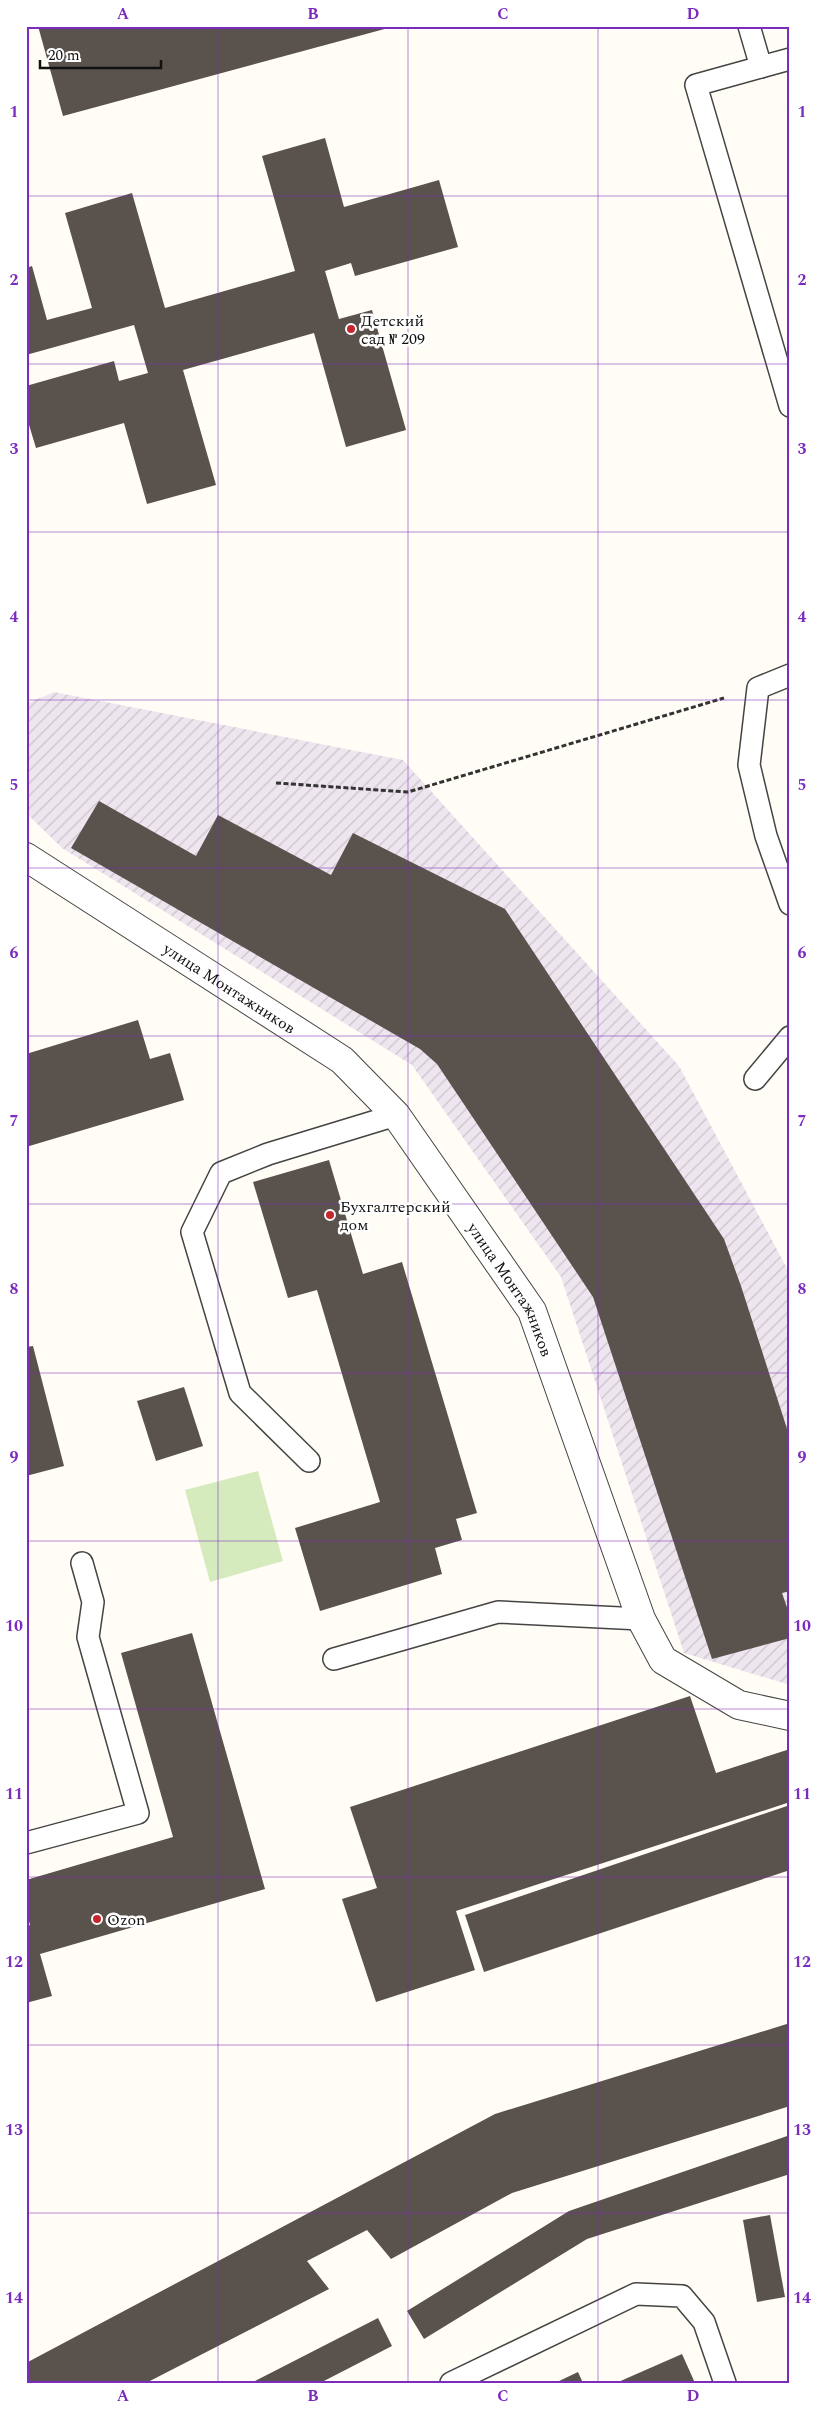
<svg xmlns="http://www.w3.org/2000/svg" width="816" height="2409" font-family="Spectral,serif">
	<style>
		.industrial { fill: url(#industrial-furrows) }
		.park { fill: #d5ebbd }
		.building { fill: #5a524d }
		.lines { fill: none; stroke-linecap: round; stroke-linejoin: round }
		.service-casing { stroke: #444; stroke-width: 24 }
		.minor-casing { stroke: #444; stroke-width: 30 }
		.path { stroke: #333; stroke-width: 3; stroke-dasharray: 5 2.5; stroke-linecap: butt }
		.service { stroke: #fff; stroke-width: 21 }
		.minor { stroke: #fff; stroke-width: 28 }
		.grid { fill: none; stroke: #7b2cbf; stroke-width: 1; stroke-opacity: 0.55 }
		.poi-dot { fill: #c4262e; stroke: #fff; stroke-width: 2 }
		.labels { text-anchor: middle; stroke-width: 5; stroke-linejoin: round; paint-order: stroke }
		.poi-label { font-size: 16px; fill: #111; stroke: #fff; text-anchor: start }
		.street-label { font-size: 16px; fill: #111; stroke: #fff }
		.neatline { fill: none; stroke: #7b2cbf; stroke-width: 2 }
		.grid-label { font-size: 16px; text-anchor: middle; font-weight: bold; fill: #7b2cbf }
	</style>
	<defs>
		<pattern id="industrial-furrows" width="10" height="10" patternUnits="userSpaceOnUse" patternTransform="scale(1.25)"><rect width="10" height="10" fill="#eee6ef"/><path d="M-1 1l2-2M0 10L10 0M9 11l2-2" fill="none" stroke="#cbc4cc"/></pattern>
	</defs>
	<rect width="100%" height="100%" fill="#fffdf5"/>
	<path class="industrial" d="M54,692L403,760L679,1066L790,1274V1685L684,1653L561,1277L412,1065L62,848L26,813V704Z"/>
	<path class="park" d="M258,1471L283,1561L210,1582L185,1490Z"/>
	<g class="building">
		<path d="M38,26H392V27L63,116Z"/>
		<path d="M325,138L344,207L439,180L458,247L355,276L351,263L325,271L339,319L372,310L406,430L346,447L314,333L183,370L216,485L147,504L124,423L36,448L26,415V386L114,361L119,381L148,373L134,325L26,355V268L32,266L47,320L92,308L65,213L132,193L165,308L295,271L262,156Z"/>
		<path d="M99,801L196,856L218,815L331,875L353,833L505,909L724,1239L741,1286L790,1438V1591L782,1593L790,1616V1638L712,1659L593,1297L437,1064L420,1049L71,848Z"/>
		<path d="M138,1020L150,1059L170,1053L184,1100L26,1147V1054Z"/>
		<path d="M329,1160L363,1274L402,1262L477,1513L456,1519L462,1540L435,1548L442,1574L320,1611L295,1528L380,1502L317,1290L288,1298L253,1182Z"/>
		<path d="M33,1346L64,1466L26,1476V1347Z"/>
		<path d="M184,1387L203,1446L156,1461L137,1401Z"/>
		<path d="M192,1633L265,1889L40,1954L52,1996L26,2003V1927L30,1925L26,1911V1880L173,1837L121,1653Z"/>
		<path d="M690,1696L716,1773L790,1749V1802L456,1911L475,1970L376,2002L342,1899L377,1888L350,1807Z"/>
		<path d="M790,1805V1870L484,1972L465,1915Z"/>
		<path d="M790,2023V2106L512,2193L391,2259L367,2230L307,2261L329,2289L146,2383H26V2363L495,2114Z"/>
		<path d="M790,2135V2174L587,2239L424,2339L407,2311L569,2211Z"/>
		<path d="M770,2215L785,2297L757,2302L743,2220Z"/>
		<path d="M378,2318L392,2346L320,2383H251Z"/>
		<path d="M682,2354L695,2383H616Z"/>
		<path d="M578,2372L583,2383H555Z"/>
	</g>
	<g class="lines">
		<g class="service-casing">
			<g id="service">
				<path d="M749,26L761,67L790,59"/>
				<path d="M761,67L696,85L790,406"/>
				<path d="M790,675L758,688L749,765L766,836L790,904"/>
				<path d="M755,1079L790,1037"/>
				<path d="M309,1461L240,1393L192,1232L221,1173L268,1154L396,1115"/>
				<path d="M334,1659L498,1612L641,1619"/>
				<path d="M26,1843L138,1813L88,1637L93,1602L82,1563"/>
				<path d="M451,2383L636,2294L682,2296L704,2322L725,2383"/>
			</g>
		</g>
		<g class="minor-casing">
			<g id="minor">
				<path id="s1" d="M26,857L342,1060L396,1115L532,1311L641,1619L663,1660L739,1705L790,1716"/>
			</g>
		</g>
		<path class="path" d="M276,783L408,792L724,698"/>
		<use href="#service" class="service"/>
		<use href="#minor" class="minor"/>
	</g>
	<path class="grid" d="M218,26V2383M408,26V2383M598,26V2383M26,196H790M26,364H790M26,532H790M26,700H790M26,868H790M26,1036H790M26,1204H790M26,1373H790M26,1541H790M26,1709H790M26,1877H790M26,2045H790M26,2213H790"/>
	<g class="poi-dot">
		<circle cx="351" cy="329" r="5"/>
		<circle cx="330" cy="1215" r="5"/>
		<circle cx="97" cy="1919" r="5"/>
	</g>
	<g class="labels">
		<g class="poi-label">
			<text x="361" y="326">Детский<tspan x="361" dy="18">сад № 209</tspan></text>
			<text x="340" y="1212">Бухгалтерский<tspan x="340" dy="18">дом</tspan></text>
			<text x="107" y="1925">Ozon</text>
		</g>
		<g class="street-label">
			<text dy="6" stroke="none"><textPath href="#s1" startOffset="242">улица Монтажников</textPath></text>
			<text dy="6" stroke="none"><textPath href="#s1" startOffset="662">улица Монтажников</textPath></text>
		</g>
	</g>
	<rect width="816" height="2409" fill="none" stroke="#ffffff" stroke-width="55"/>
	<path d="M40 60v8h121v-8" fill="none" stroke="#111111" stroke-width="2.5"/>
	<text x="48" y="60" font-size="15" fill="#111111" stroke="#ffffff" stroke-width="4" paint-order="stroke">20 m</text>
	<rect x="28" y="28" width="760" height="2354" class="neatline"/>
	<g class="grid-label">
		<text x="123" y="19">A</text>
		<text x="313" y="19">B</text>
		<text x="503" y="19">C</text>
		<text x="693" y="19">D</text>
		<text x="14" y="117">1</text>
		<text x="802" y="117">1</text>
		<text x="14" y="285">2</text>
		<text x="802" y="285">2</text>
		<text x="14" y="454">3</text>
		<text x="802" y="454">3</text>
		<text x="14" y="622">4</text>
		<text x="802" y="622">4</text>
		<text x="14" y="790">5</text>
		<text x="802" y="790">5</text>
		<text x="14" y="958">6</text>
		<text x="802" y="958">6</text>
		<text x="14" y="1126">7</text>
		<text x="802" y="1126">7</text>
		<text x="14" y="1294">8</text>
		<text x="802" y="1294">8</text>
		<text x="14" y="1462">9</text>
		<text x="802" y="1462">9</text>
		<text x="14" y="1631">10</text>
		<text x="802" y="1631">10</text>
		<text x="14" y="1799">11</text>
		<text x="802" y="1799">11</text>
		<text x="14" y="1967">12</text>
		<text x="802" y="1967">12</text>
		<text x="14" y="2135">13</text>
		<text x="802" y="2135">13</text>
		<text x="14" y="2303">14</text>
		<text x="802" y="2303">14</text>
		<text x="123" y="2401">A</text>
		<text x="313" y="2401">B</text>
		<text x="503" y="2401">C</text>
		<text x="693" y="2401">D</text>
	</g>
</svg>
